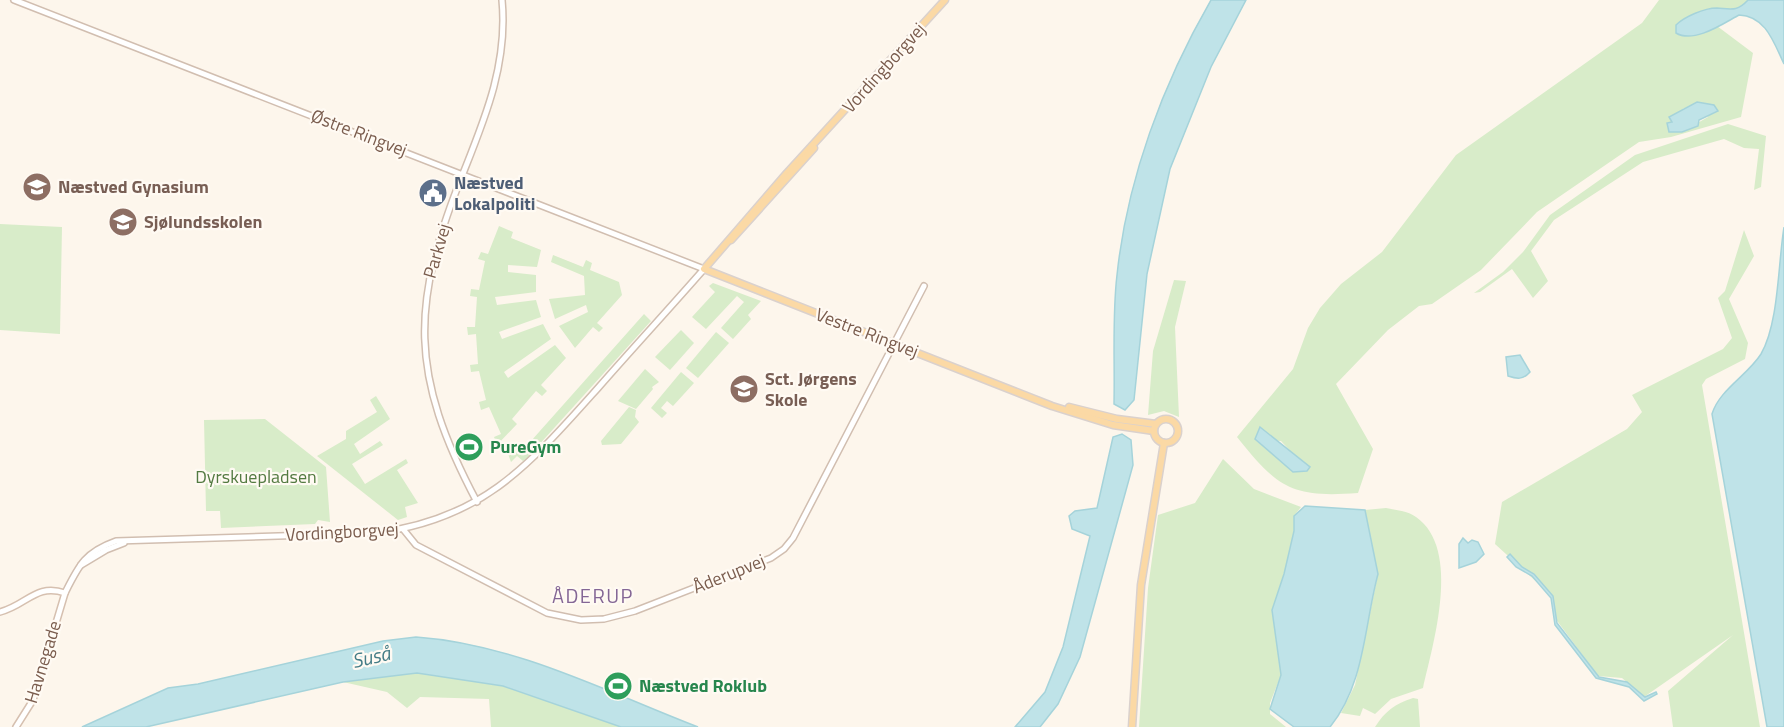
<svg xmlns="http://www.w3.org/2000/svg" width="1784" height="727" font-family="'Titillium Web',sans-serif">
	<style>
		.green { fill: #d8ecc9; fill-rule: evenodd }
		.water { fill: #bfe3e8; stroke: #a5d3da; stroke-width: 1.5 }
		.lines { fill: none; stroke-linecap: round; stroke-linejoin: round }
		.tertiary-casing { stroke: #d1beb0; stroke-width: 8 }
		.secondary-casing { stroke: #d6c0b0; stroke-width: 8 }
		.primary-casing { stroke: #dad1cd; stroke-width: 9 }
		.tertiary { stroke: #fff; stroke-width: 5 }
		.secondary { stroke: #fff; stroke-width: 5 }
		.primary { stroke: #fbd9a5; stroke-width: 6 }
		.labels { text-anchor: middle; stroke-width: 4.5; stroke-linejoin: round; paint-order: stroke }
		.street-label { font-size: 18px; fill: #7a5c4d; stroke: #fffaf3 }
		.service-label { font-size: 18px; font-weight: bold; fill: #4e5e75; stroke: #fffaf3; text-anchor: start }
		.education-label { font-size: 18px; font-weight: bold; fill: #785e54; stroke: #fffaf3; text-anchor: start }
		.leisure-label { font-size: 18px; font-weight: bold; fill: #27864d; stroke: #fffaf3; text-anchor: start }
		.park-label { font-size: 18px; fill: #537a41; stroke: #fffaf3 }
		.neighbourhood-label { font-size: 20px; letter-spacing: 1.5px; fill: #846695; stroke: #fffaf3 }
		.water-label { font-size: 20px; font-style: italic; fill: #437c86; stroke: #fffaf3 }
	</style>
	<rect width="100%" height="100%" fill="#fdf6ec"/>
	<g class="green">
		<path d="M1659,0H1748C1737,12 1731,9 1717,8C1704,8 1684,17 1676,25L1703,33L1717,26L1753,53L1741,117L1671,137L1639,142L1537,212L1481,270L1432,304L1419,306L1388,330L1336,384L1373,449L1358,493C1291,498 1278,488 1237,437L1293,369L1308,328L1320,308L1341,284L1382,252L1456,155L1642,23ZM1697,102L1710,105L1708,117L1682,132L1668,123H1671L1684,108H1689ZM1255,439L1281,441L1295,456L1309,466L1307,471L1293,472Z"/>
		<path d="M1728,124L1766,136L1761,187L1754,190L1759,149L1744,148L1724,139L1643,162L1554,220L1531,251L1548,281L1533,298L1512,269L1480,292L1474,293L1503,272L1523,252L1550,215L1635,155Z"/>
		<path d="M0,224L62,227L60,334L0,330Z"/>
		<path d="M499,226L513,232L511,238L541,250L537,267L508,265V272L536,275V292L495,297L497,305L536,300L541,317L499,332L502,339L543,324L551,339L504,372L508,378L555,345L566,358L541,385L547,391L542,396L536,391L512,419L517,424L497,445L494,437L501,434L489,407L481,410L479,402L486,400L479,371L471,372L470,365L478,364L476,334L468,335L467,327H475L477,297L470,296L471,289L479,290L485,261L478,259L481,252L488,254Z"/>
		<path d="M1744,230L1754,256L1729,299L1748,343L1745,359L1706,379L1702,385L1760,727H1673L1668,691L1733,635L1644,697L1622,678L1598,676L1555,618L1551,595L1495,544L1502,502L1627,429L1642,412L1632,395L1723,349L1732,338L1718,298L1725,291Z"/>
		<path d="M553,255L583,267L586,260L592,263L590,270L619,282L622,295L597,323L603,328L599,332L593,327L575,348L559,326L588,312L586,305L555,319L549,299L585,295L584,276L551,262Z"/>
		<path d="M1174,280L1186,281L1175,327L1179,417L1164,411L1148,415L1153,351Z"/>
		<path d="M713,283L761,301L748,315L751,319L733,339L721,328L744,302L737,296L706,329L692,317L715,292L709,286Z"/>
		<path d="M644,314L651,321L527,458L523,461L517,456L511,462L507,451L509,448L512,451L518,445L523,450Z"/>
		<path d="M681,330L694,343L670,370L655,357Z"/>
		<path d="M716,332L729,343L698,378L686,368Z"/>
		<path d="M645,369L659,382L652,387L653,389L636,409L618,401Z"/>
		<path d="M681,372L694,383L673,406L667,401L661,408L667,413L662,418L651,408Z"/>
		<path d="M376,396L390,419L354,444L360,454L380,441L383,445L352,464L365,484L406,459L408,463L397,470L418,503L405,507L407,517L398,520L317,456L346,439V431L377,412L370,400Z"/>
		<path d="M629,407L636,410L635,417L639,422L621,444L602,445L601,441Z"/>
		<path d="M265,419L326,467L330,522L318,520L315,524L221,528L220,511H206L204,420Z"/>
		<path d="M1223,459L1254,489L1301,507L1294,516V531L1284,574L1272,610L1281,675L1270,703V714L1286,727H1139L1148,588L1158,515L1195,503Z"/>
		<path d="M1386,508C1396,510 1408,511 1416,517C1462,549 1433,644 1423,688L1391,699L1375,714L1363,708L1360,716L1341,713L1355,685L1378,574L1365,510Z"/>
		<path d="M417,673L503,686L621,727H491L489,699L420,697L407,708L387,692L343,682Z"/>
		<path d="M1413,698L1418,699L1420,727H1375C1385,711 1395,704 1413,698Z"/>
	</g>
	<g class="water">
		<path d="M1211,0H1246L1211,67L1170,169L1147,274L1134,400L1125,410L1114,404C1115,361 1112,317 1117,275C1127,179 1163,83 1211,0Z"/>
		<path d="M1748,0H1784V64C1774,43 1766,16 1739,15C1724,23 1694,44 1676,33V25C1684,17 1704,8 1717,8C1731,9 1737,12 1748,0Z"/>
		<path d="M1697,102L1714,105L1718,111L1699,120L1698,126L1682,132H1669L1667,123L1672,122L1669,117Z"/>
		<path d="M1784,227V727H1767L1712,414C1719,390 1748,375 1761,354C1779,323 1778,263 1784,227Z"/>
		<path d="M1520,355L1530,372C1523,380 1517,379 1508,376L1506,357Z"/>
		<path d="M1260,427L1310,467L1307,471L1293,472L1255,439Z"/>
		<path d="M1122,434L1131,440L1133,465L1080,657L1058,704L1040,727H1015L1045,692L1063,647L1090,536L1072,529L1069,516L1075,511L1097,508L1113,437Z"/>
		<path d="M1305,506L1365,510L1378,574C1364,626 1365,684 1330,727H1294L1270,709L1281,675L1272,610L1284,574L1294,531V516Z"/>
		<path d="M1463,538L1468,543L1472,540L1478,542L1484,554L1476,562L1459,568V544Z"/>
		<path d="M1510,554L1522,567L1534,574L1553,596L1557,623L1599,677L1627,682L1645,697L1656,692L1657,694L1644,701L1629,687L1596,678L1555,625L1551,598L1532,576L1516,567L1507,557Z"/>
		<path d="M416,637C515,644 607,692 698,727H621L503,686L417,673L343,682L146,727H82L168,688L198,684L383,641Z"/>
	</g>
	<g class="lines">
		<g class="tertiary-casing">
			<g id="tertiary">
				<path d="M14,0L704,269C669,309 633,348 598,388C530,464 483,520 375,533L116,541C85,552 79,565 65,593"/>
				<path d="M477,502C409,374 410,304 464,171C486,116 508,62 502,0"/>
				<path d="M403,529L416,545L547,613L581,620L604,619L635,611L771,558L784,549L793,538L924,286"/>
				<path d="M81,565L106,550L124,543"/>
			</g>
		</g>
		<g class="secondary-casing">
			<path id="secondary" d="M0,612C27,605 36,583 65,593L33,700L16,727"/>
		</g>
		<g class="primary-casing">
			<g id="primary">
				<path d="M945,0L787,173L704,269L1052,406L1113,425L1154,431"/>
				<path d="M731,240L814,148"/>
				<path d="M1069,407L1117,419L1156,424"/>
				<circle cx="1166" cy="431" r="12"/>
				<path d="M1132,727L1141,585L1164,443"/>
			</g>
		</g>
		<use href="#tertiary" class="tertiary"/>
		<use href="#secondary" class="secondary"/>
		<use href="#primary" class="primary"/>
	</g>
	<defs>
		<g id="school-disc" transform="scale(1.5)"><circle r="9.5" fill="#8d6e63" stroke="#fffaf3"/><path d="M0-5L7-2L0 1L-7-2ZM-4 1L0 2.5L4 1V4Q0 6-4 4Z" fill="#fff"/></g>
		<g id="civic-disc" transform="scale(1.5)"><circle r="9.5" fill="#5c6f8a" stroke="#fffaf3"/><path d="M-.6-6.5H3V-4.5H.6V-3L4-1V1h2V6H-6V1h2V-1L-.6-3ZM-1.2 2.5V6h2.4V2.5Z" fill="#fff"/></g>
		<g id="stadium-disc" transform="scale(1.5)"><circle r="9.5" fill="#2e9e5b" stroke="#fffaf3"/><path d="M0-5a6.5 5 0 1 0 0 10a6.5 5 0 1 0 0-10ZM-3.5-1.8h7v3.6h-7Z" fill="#fff"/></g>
	</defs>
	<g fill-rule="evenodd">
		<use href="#school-disc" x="37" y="187"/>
		<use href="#civic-disc" x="433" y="193"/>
		<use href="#school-disc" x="123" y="222"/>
		<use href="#school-disc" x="744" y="389"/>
		<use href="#stadium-disc" x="469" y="447"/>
		<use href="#stadium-disc" x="618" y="686"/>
	</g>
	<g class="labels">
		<g class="street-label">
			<text transform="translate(884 68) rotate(-48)" y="6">Vordingborgvej</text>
			<text transform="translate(359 133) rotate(21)" y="6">Østre Ringvej</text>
			<text transform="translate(437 251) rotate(-74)" y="6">Parkvej</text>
			<text transform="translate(867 333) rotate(21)" y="6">Vestre Ringvej</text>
			<text transform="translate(342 532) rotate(-3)" y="6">Vordingborgvej</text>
			<text transform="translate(729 574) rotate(-22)" y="6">Åderupvej</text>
			<text transform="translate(43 662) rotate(-73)" y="6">Havnegade</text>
		</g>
		<g class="service-label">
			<text x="454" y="189">Næstved<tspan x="454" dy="21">Lokalpoliti</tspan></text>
		</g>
		<g class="education-label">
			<text x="58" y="193">Næstved Gynasium</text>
			<text x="144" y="228">Sjølundsskolen</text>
			<text x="765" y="385">Sct. Jørgens<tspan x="765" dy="21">Skole</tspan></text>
		</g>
		<g class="leisure-label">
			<text x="490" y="453">PureGym</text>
			<text x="639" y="692">Næstved Roklub</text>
		</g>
		<g class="park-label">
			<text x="256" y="483">Dyrskuepladsen</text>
		</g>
		<g class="neighbourhood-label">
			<text x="593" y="603">ÅDERUP</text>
		</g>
		<g class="water-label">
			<text transform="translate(371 657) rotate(-13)" y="7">Suså</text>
		</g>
	</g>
</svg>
